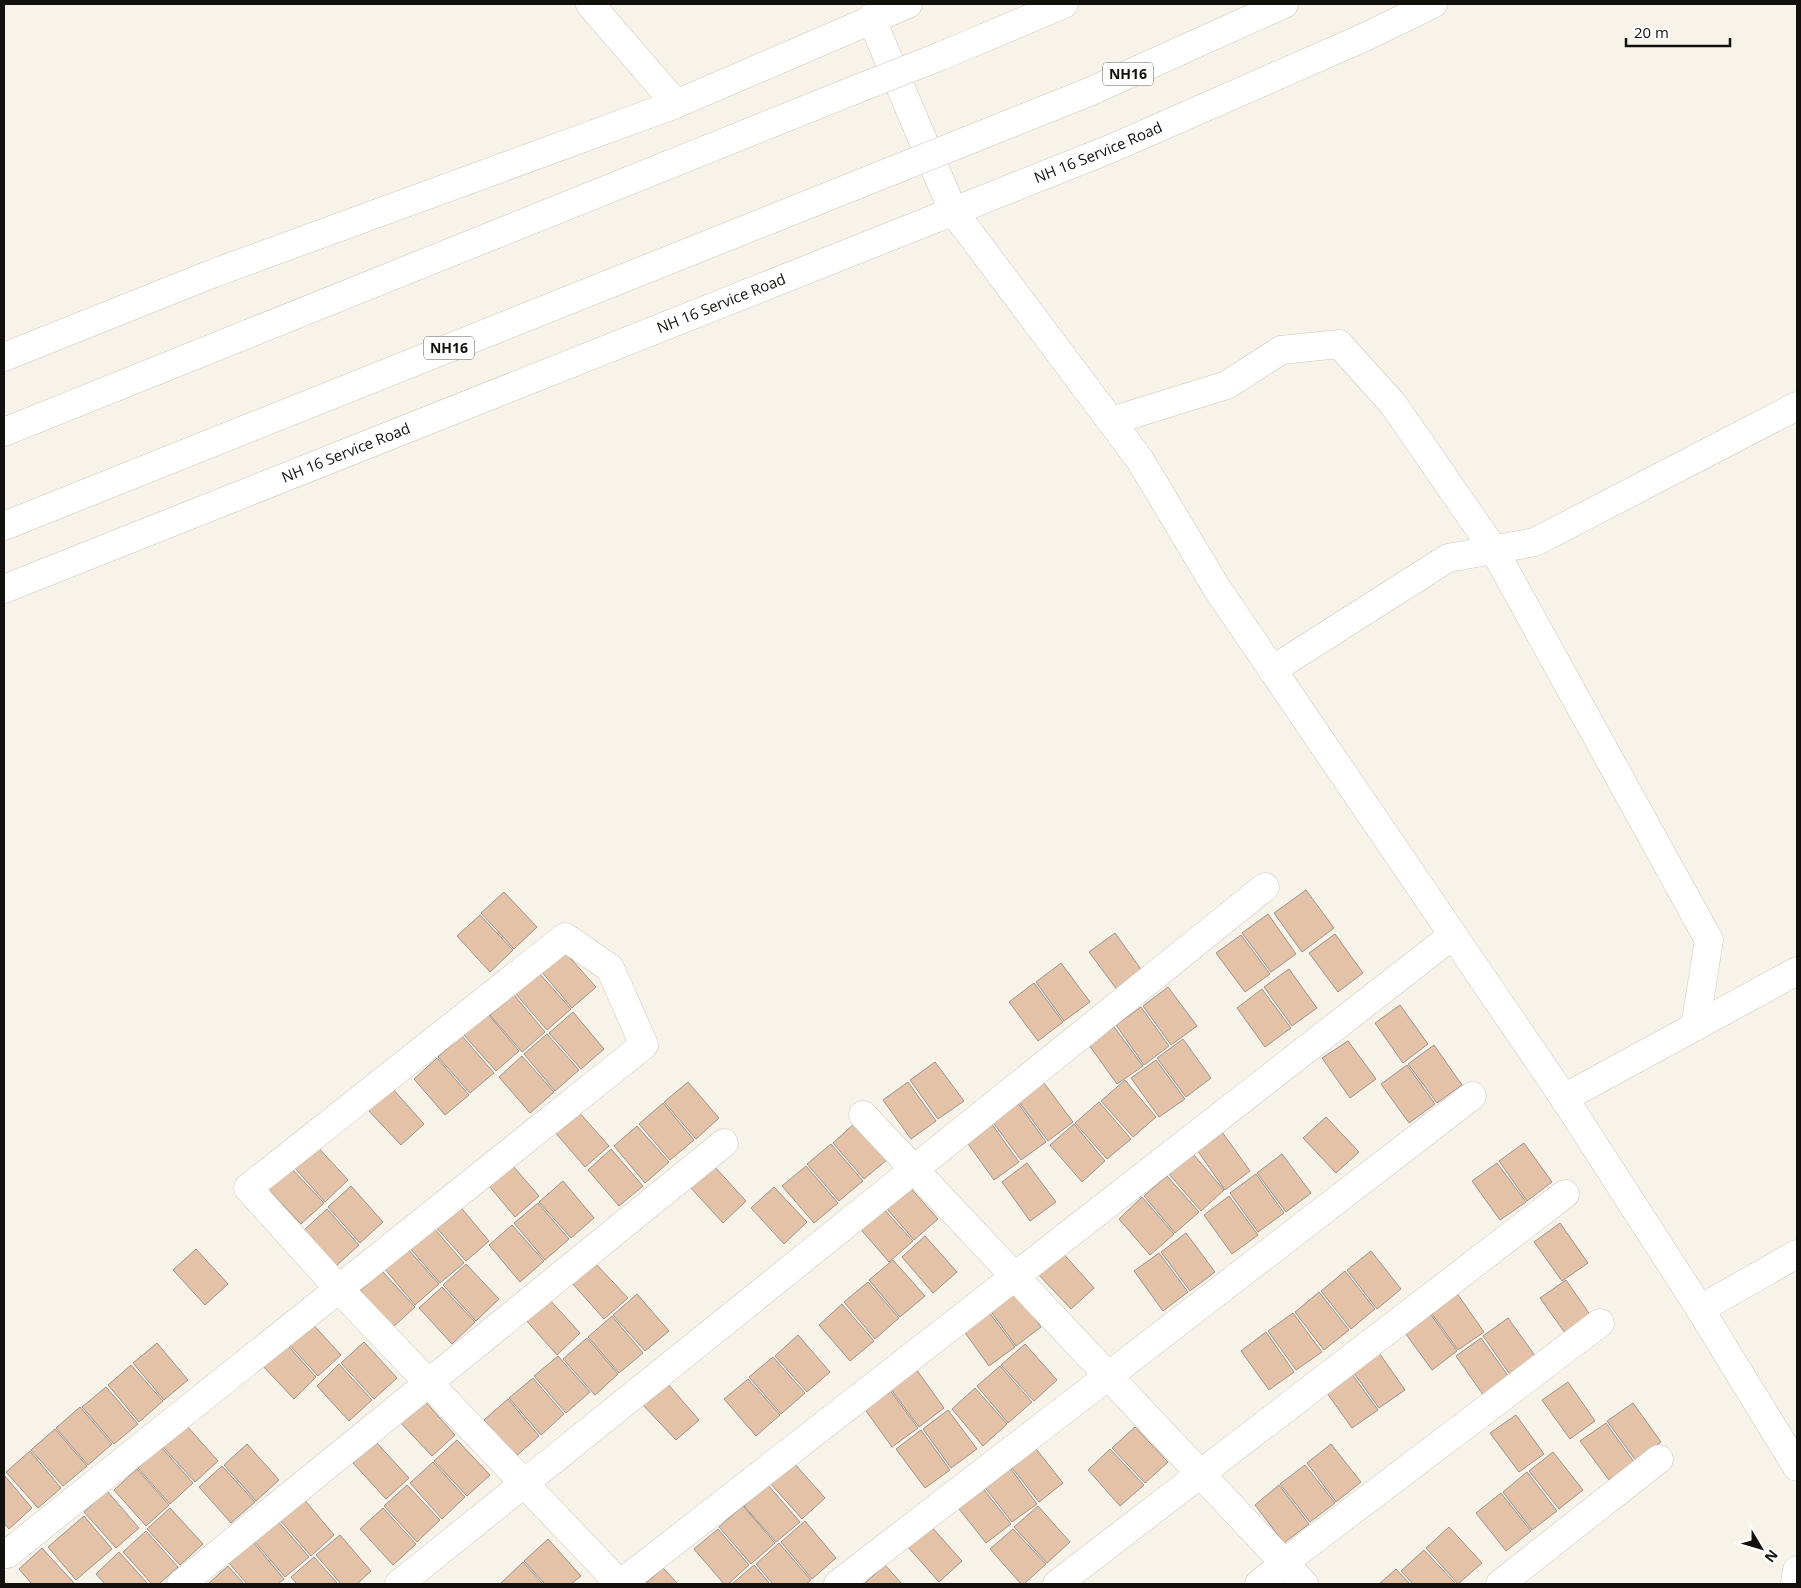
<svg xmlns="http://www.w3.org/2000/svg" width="1801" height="1588" font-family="'Open Sans',sans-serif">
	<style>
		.building { fill: #e4c2a8; stroke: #9c938d }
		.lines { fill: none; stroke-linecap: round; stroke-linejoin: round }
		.minor-casing { stroke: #ccc7be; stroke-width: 29 }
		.tertiary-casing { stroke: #ccc7be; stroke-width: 29 }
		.trunk-casing { stroke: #ccc7be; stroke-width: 29 }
		.minor { stroke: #fff; stroke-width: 28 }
		.tertiary { stroke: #fff; stroke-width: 28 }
		.trunk { stroke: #fff; stroke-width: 28 }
		.trunk-bridge-casing { stroke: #ccc7be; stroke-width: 29; stroke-linecap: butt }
		.trunk-bridge { stroke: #fff; stroke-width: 28 }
		.labels { text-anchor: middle; stroke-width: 4; stroke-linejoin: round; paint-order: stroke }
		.shield { fill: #fff; stroke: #5a5856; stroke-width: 1 }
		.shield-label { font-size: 14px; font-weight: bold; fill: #13110e }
		.street-label { font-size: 15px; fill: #13110e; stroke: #fff }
	</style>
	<rect width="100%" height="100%" fill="#f8f3e9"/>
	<g class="building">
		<path d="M1306,890L1334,928L1302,952L1274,913Z"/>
		<path d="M504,892L537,927L514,949L481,913Z"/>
		<path d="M1268,914L1296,954L1271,972L1242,933Z"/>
		<path d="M480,915L513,950L490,972L457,936Z"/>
		<path d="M1115,933L1143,972L1118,991L1089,952Z"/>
		<path d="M1335,934L1363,973L1338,992L1309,953Z"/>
		<path d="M1241,935L1270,974L1245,992L1216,953Z"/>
		<path d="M564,951L596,987L572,1008L541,971Z"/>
		<path d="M1061,963L1090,1002L1064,1021L1036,982Z"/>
		<path d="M1289,969L1317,1008L1292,1026L1264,987Z"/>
		<path d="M539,973L571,1009L547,1030L515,993Z"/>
		<path d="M1034,983L1063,1022L1038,1041L1009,1002Z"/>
		<path d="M1168,987L1197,1026L1171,1045L1143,1006Z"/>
		<path d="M1262,989L1291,1028L1265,1047L1237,1008Z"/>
		<path d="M514,995L545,1032L522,1052L490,1015Z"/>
		<path d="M1400,1005L1428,1044L1403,1063L1375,1023Z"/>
		<path d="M1141,1007L1169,1046L1144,1065L1116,1025Z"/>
		<path d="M573,1012L604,1049L581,1069L549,1033Z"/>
		<path d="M488,1014L519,1051L496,1071L464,1035Z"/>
		<path d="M1114,1027L1143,1066L1117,1084L1089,1045Z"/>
		<path d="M547,1034L579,1070L555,1091L524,1054Z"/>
		<path d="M462,1036L494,1073L470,1093L438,1057Z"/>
		<path d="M1183,1039L1211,1078L1186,1097L1157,1058Z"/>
		<path d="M1348,1041L1376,1079L1350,1098L1322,1058Z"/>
		<path d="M1434,1045L1462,1085L1437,1103L1408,1064Z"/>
		<path d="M522,1056L554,1092L530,1113L499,1077Z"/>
		<path d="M437,1058L469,1095L445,1115L414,1079Z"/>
		<path d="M1156,1060L1185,1099L1159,1117L1131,1078Z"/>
		<path d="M935,1062L964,1101L938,1119L910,1080Z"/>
		<path d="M1407,1065L1435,1104L1409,1123L1381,1084Z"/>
		<path d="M1125,1080L1156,1117L1133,1137L1101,1101Z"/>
		<path d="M688,1082L719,1118L696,1139L664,1102Z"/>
		<path d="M908,1082L936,1121L911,1139L883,1100Z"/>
		<path d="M1044,1083L1073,1122L1048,1141L1019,1102Z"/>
		<path d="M392,1088L424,1124L401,1145L368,1110Z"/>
		<path d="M1099,1102L1131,1139L1107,1159L1075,1123Z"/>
		<path d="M663,1103L694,1140L670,1160L639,1124Z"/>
		<path d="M1018,1103L1046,1142L1021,1160L992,1121Z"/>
		<path d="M577,1110L609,1146L585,1167L553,1130Z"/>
		<path d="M1326,1117L1359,1152L1336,1173L1303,1138Z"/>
		<path d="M856,1122L888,1159L864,1179L833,1143Z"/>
		<path d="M991,1123L1019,1162L994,1180L966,1141Z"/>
		<path d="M1074,1124L1105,1161L1082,1182L1050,1145Z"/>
		<path d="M637,1126L669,1162L645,1183L614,1146Z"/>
		<path d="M1222,1132L1250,1171L1225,1190L1197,1150Z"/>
		<path d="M1524,1143L1552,1182L1527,1201L1499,1161Z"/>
		<path d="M831,1144L863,1181L839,1201L807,1164Z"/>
		<path d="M316,1145L348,1180L325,1202L293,1166Z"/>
		<path d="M611,1149L643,1186L619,1206L588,1170Z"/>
		<path d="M1193,1154L1224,1190L1201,1211L1169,1174Z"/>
		<path d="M1282,1154L1311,1193L1286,1212L1257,1173Z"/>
		<path d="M507,1159L539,1196L515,1217L484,1180Z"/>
		<path d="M1027,1163L1056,1202L1030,1221L1002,1182Z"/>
		<path d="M1497,1163L1526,1202L1500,1220L1472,1181Z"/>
		<path d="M714,1166L746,1201L723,1223L690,1187Z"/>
		<path d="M806,1166L838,1203L814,1223L782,1186Z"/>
		<path d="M291,1168L324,1203L301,1224L268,1189Z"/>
		<path d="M1256,1174L1284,1213L1258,1232L1230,1193Z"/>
		<path d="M1167,1176L1199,1212L1175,1233L1144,1196Z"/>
		<path d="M563,1181L594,1218L571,1238L539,1202Z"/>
		<path d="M906,1183L938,1219L914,1240L882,1203Z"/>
		<path d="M351,1186L383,1222L360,1243L328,1207Z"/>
		<path d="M774,1187L807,1222L784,1244L751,1208Z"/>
		<path d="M1229,1196L1258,1235L1232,1254L1204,1215Z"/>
		<path d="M1142,1197L1174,1234L1150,1255L1119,1219Z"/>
		<path d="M538,1203L569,1239L545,1260L514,1223Z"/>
		<path d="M458,1204L489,1241L466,1261L434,1225Z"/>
		<path d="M880,1205L913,1241L889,1262L857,1225Z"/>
		<path d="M327,1209L359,1245L336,1266L304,1230Z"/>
		<path d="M1560,1223L1588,1263L1562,1281L1534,1242Z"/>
		<path d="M512,1225L544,1261L520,1282L489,1245Z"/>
		<path d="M432,1226L464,1263L440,1283L409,1247Z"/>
		<path d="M1186,1233L1215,1272L1190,1291L1161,1252Z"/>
		<path d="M925,1236L957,1272L933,1293L902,1257Z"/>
		<path d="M407,1248L439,1284L415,1305L384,1268Z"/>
		<path d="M196,1249L228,1284L205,1305L173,1270Z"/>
		<path d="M1371,1251L1401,1289L1377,1309L1347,1270Z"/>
		<path d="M1062,1252L1094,1288L1071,1309L1038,1274Z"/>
		<path d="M1159,1253L1188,1292L1163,1311L1134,1271Z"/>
		<path d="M893,1260L925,1296L900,1317L869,1280Z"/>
		<path d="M595,1263L628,1298L604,1319L572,1283Z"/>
		<path d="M466,1264L499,1299L476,1321L443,1285Z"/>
		<path d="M382,1271L415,1307L392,1328L359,1292Z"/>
		<path d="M1345,1271L1375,1309L1351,1329L1321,1291Z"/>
		<path d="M1566,1280L1593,1319L1568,1337L1540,1298Z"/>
		<path d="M868,1282L899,1318L875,1339L844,1302Z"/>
		<path d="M442,1287L475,1322L452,1344L419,1308Z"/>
		<path d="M1013,1288L1041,1327L1016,1346L987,1306Z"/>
		<path d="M1319,1292L1349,1330L1324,1350L1295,1312Z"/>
		<path d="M1456,1292L1484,1332L1458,1350L1430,1311Z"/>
		<path d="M637,1294L669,1331L645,1351L613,1315Z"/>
		<path d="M548,1298L580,1333L557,1355L525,1319Z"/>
		<path d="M842,1304L874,1341L850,1361L819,1325Z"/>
		<path d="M986,1308L1015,1347L989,1366L961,1327Z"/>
		<path d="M1429,1312L1457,1351L1432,1370L1403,1330Z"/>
		<path d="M1293,1313L1322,1352L1296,1370L1268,1331Z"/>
		<path d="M612,1316L643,1353L619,1373L588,1337Z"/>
		<path d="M1508,1318L1536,1357L1511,1376L1483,1336Z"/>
		<path d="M308,1319L341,1355L318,1376L285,1340Z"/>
		<path d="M1266,1332L1294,1372L1269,1390L1241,1351Z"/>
		<path d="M798,1335L830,1372L807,1392L775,1356Z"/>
		<path d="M587,1338L618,1374L595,1395L563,1359Z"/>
		<path d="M1481,1338L1509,1377L1484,1396L1456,1356Z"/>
		<path d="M284,1341L316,1377L294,1399L260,1363Z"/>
		<path d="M364,1342L397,1378L374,1399L341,1363Z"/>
		<path d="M157,1343L188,1380L164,1400L133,1363Z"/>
		<path d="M1025,1344L1057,1380L1034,1401L1001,1365Z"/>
		<path d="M1377,1350L1405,1390L1379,1408L1351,1369Z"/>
		<path d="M558,1356L590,1392L566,1413L534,1376Z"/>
		<path d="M773,1357L805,1393L781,1414L749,1377Z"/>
		<path d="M339,1364L372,1400L349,1421L317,1386Z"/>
		<path d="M131,1365L163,1401L139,1422L108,1385Z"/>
		<path d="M1000,1366L1032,1402L1008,1423L977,1386Z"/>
		<path d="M916,1369L944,1408L919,1427L890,1388Z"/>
		<path d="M1349,1370L1378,1410L1352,1428L1324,1389Z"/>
		<path d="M533,1378L564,1414L541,1435L509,1398Z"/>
		<path d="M748,1379L780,1415L756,1436L724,1399Z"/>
		<path d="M1568,1382L1595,1421L1570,1439L1542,1400Z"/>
		<path d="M667,1383L699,1420L676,1440L643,1405Z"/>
		<path d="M106,1387L138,1424L114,1444L82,1407Z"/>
		<path d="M975,1388L1007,1424L983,1446L952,1409Z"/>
		<path d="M889,1389L918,1428L892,1447L864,1408Z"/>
		<path d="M423,1399L455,1435L432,1456L399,1421Z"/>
		<path d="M508,1399L539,1436L515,1457L484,1420Z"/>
		<path d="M1633,1403L1661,1442L1636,1461L1607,1421Z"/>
		<path d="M80,1407L112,1444L88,1465L56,1428Z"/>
		<path d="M948,1410L977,1449L951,1468L923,1429Z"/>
		<path d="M1516,1415L1544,1454L1519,1472L1490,1433Z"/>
		<path d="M1606,1423L1634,1462L1609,1480L1580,1441Z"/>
		<path d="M186,1425L218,1461L195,1482L162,1446Z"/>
		<path d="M1135,1427L1168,1462L1145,1483L1112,1448Z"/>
		<path d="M55,1429L87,1466L63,1486L31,1450Z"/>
		<path d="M921,1430L950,1470L925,1488L896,1449Z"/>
		<path d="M457,1440L490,1475L467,1496L434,1461Z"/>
		<path d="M376,1442L409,1478L386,1499L353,1463Z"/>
		<path d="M247,1444L279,1480L256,1501L224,1465Z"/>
		<path d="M1331,1444L1361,1482L1336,1502L1307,1463Z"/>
		<path d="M1033,1445L1063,1483L1039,1502L1009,1464Z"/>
		<path d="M161,1447L193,1483L170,1504L138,1468Z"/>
		<path d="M1110,1449L1144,1485L1120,1506L1088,1470Z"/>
		<path d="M30,1451L61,1488L38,1508L6,1472Z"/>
		<path d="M1553,1452L1583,1490L1559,1509L1529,1471Z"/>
		<path d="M433,1462L465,1497L442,1519L410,1483Z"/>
		<path d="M793,1462L825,1498L802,1519L770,1483Z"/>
		<path d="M1008,1465L1037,1504L1012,1522L983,1485Z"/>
		<path d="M1305,1465L1335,1503L1310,1522L1280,1484Z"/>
		<path d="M222,1466L255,1502L231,1523L199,1487Z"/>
		<path d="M137,1469L169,1505L146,1526L114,1490Z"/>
		<path d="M1527,1472L1557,1511L1532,1530L1503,1492Z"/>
		<path d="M4,1475L32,1508L9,1529L4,1523Z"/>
		<path d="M407,1485L440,1520L417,1542L384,1506Z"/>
		<path d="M768,1485L800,1522L776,1542L744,1506Z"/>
		<path d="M1279,1485L1309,1524L1284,1543L1255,1505Z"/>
		<path d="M981,1486L1011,1524L986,1543L956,1505Z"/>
		<path d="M107,1491L139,1528L116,1548L84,1512Z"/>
		<path d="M1501,1493L1531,1531L1506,1551L1476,1513Z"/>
		<path d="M303,1498L334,1535L311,1556L279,1519Z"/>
		<path d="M743,1506L775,1543L751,1564L719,1527Z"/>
		<path d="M1038,1506L1070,1542L1047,1563L1014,1527Z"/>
		<path d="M170,1508L203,1544L180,1565L147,1529Z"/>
		<path d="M383,1508L416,1544L393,1565L360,1529Z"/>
		<path d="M84,1516L112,1549L76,1580L48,1547Z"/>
		<path d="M277,1520L309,1557L285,1577L254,1541Z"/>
		<path d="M805,1521L836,1558L812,1579L781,1542Z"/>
		<path d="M930,1525L962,1561L939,1582L907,1546Z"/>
		<path d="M1449,1527L1482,1563L1458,1584L1426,1548Z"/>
		<path d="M718,1529L749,1565L728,1584H724L694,1549Z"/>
		<path d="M1013,1529L1046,1564L1024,1584H1021L990,1549Z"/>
		<path d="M146,1531L178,1567L159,1584H152L123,1552Z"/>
		<path d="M340,1535L371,1571L357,1584H341L316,1555Z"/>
		<path d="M548,1539L581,1576L571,1584H545L524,1561Z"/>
		<path d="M253,1542L284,1579L278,1584H247L229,1563Z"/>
		<path d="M779,1543L811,1580L806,1584H773L756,1564Z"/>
		<path d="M42,1548L75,1584H32L19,1569Z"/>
		<path d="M1424,1550L1456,1584H1413L1401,1571Z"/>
		<path d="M119,1552L148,1584H105L96,1574Z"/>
		<path d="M314,1557L338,1584H297L291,1577Z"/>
		<path d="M523,1562L543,1584H500Z"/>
		<path d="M754,1565L770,1584H732Z"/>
		<path d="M885,1565L902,1584H864Z"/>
		<path d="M228,1566L244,1584H208Z"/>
		<path d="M663,1568L678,1584H645Z"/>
		<path d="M1396,1569L1410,1584H1379Z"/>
	</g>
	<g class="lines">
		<g class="minor-casing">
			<g id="minor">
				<path d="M590,4L676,104"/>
				<path d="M871,18L953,211L1140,460L1216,587L1564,1098L1700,1309L1797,1467"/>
				<path d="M1111,421L1227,385L1281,350L1339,344L1393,404L1494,550L1709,940L1695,1027"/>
				<path d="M1272,670L1448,558L1535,542L1797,406"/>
				<path d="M1564,1098L1797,971"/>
				<path d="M863,1115L1304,1584"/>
				<path d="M1700,1309L1797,1254"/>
				<path d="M7,1554L644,1045L610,968L565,937L248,1188L339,1289L620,1584L1453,935"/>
				<path d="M181,1584L724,1143"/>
				<path d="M399,1584L1265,887"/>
				<path d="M838,1584L1472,1096"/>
				<path d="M1057,1584L1565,1194"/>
				<path d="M1259,1584L1307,1545L1600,1323"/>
				<path d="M1500,1584L1659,1459"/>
				<path d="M1795,1584L1797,1570"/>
			</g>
		</g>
		<g class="tertiary-casing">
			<g id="tertiary">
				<path d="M4,357L214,273L676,104L908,4"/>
				<path id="s1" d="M4,589L1110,149L1365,37L1433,4"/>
			</g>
		</g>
		<g class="trunk-casing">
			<g id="trunk">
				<path d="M941,56L1064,4"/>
				<path d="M969,140L1089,92L1284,4"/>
				<path d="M4,432L862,87"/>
				<path d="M4,526L894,170"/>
			</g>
		</g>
		<use href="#minor" class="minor"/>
		<use href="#tertiary" class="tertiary"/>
		<use href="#trunk" class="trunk"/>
		<g class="trunk-bridge-casing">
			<g id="trunk-bridge">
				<path d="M862,87L941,56"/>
				<path d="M894,170L969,140"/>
			</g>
		</g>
		<use href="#trunk-bridge" class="trunk-bridge"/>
	</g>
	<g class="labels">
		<g class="shield">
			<rect x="1103" y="62.5" width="50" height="23" rx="4"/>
			<rect x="424" y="336.5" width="50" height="23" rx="4"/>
		</g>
		<g class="shield-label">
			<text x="1128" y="79">NH16</text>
			<text x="449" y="353">NH16</text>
		</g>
		<g class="street-label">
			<text dy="5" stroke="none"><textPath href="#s1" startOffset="1178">NH 16 Service Road</textPath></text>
			<text dy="5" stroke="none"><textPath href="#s1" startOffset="772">NH 16 Service Road</textPath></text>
			<text dy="5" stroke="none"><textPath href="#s1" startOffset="368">NH 16 Service Road</textPath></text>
		</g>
	</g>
	<rect width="1801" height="1588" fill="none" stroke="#13110e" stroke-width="10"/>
	<g transform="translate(1761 1548) rotate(128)" stroke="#ffffff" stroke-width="4" paint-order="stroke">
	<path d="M0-4L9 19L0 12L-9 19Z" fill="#13110e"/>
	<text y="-8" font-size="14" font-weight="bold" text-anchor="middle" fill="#13110e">N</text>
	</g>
	<path d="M1626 38v8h104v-8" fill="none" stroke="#13110e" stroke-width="2.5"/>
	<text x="1634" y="38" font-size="15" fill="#13110e" stroke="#ffffff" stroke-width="4" paint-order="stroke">20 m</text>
</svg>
